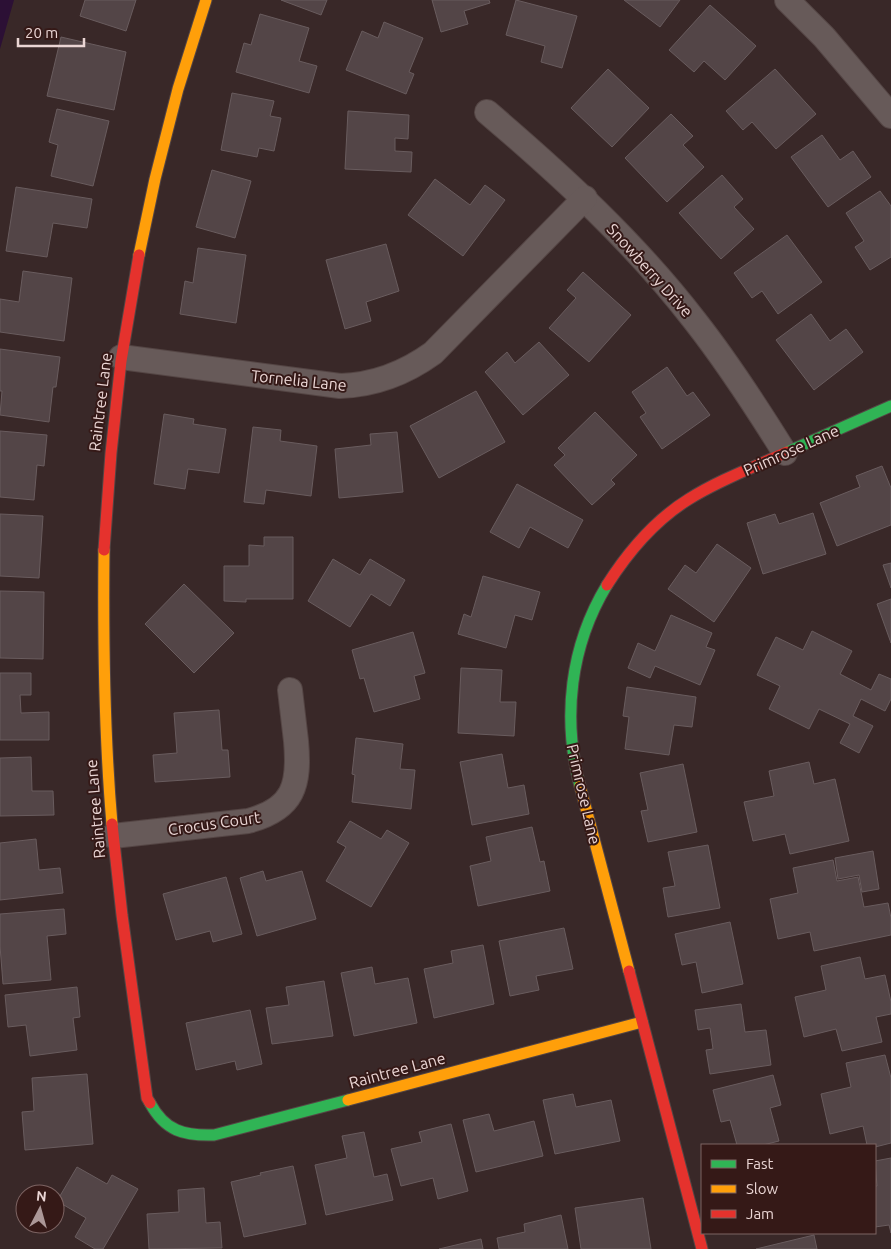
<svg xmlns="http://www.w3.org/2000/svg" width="891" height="1249" font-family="Ubuntu,sans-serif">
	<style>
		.water { fill: #2c1035 }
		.building { fill: #534547; stroke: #695c5e }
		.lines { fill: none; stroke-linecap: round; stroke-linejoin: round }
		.street-casing { stroke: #544544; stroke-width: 26 }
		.fast-casing { stroke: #544544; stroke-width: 13 }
		.slow-casing { stroke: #544544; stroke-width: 13 }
		.jam-casing { stroke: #544544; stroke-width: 13 }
		.street { stroke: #675a59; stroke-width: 24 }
		.fast { stroke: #30b455; stroke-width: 11 }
		.slow { stroke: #ff9f0a; stroke-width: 11 }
		.jam { stroke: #e5322d; stroke-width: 11 }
		.labels { text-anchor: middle; stroke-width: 4; stroke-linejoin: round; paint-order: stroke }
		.street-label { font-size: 16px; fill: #ead5d4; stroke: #351917 }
	</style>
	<rect width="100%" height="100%" fill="#392828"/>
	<path class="water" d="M0,0H14L0,49Z"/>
	<g class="building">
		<path d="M85,0H136L126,31L80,16Z"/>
		<path d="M281,0H327L321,15Z"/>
		<path d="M432,0H489L490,3L464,11L468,24L441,32Z"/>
		<path d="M516,0L577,16L562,68L541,62L545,46L506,35Z"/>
		<path d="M624,0H680L660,27Z"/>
		<path d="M710,5L756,46L725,80L704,61L694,72L669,50Z"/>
		<path d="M260,14L309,28L299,61L317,66L309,93L236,72L244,43L251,45Z"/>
		<path d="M384,22L423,38L409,72L414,74L406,94L346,70L362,31L378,38Z"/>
		<path d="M61,37L126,52L114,110L47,96Z"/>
		<path d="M608,69L649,108L612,147L571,108Z"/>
		<path d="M775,69L816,114L776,149L752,122L743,130L726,111Z"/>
		<path d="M232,93L274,101L270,116L281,118L274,151L259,148L257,157L221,150Z"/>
		<path d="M57,109L109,121L93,186L51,176L58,145L49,142Z"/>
		<path d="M348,111L409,115L408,139L395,138V151L412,152L411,172L345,169Z"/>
		<path d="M671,114L693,136L683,145L704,167L667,202L625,158Z"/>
		<path d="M822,135L840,160L853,151L871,177L828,207L791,157Z"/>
		<path d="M212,170L251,181L235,238L196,227Z"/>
		<path d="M722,175L743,199L734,207L754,229L721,259L679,213Z"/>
		<path d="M435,179L470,205L485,185L505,200L463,256L408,215Z"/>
		<path d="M16,187L92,199L87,228L53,223L47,257L6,251Z"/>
		<path d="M880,191L891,206V257L870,270L855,247L864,241L846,213Z"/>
		<path d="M787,235L822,282L778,314L762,291L752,298L734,273Z"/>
		<path d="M386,244L399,291L366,302L371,321L345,329L326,260Z"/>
		<path d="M198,248L246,255L236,323L180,314L185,281L193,283Z"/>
		<path d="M23,271L72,278L64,341L0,332V299L19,302Z"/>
		<path d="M583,272L631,315L589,362L549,328L576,298L567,290Z"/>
		<path d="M811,314L830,341L846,329L863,352L814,390L776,340Z"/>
		<path d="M539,342L569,375L523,415L485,372L507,352L515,363Z"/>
		<path d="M0,349L60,357L56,387H53L49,422L0,415L2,391H0Z"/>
		<path d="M667,367L687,396L693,392L710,415L662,449L640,417L646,413L632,392Z"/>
		<path d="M476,391L505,442L439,478L410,426Z"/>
		<path d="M595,412L637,455L611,480L615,484L592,505L554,465L565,455L558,448Z"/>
		<path d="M164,414L194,419L193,424L226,429L219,473L188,469L185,489L154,484Z"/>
		<path d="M253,427L281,430L280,441L317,446L311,496L266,490L264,504L244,502Z"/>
		<path d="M0,431L47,435L44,466L37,465L34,500L0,497Z"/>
		<path d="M397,432L403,492L339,498L335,449L371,445L370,434Z"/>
		<path d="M882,466L891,488V525L837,546L820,503L860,487L856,476Z"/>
		<path d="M517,484L583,520L568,548L530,527L519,548L490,532Z"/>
		<path d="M813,513L826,554L763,574L747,523L775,514L779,524Z"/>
		<path d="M0,514L43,516L39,578L0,576Z"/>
		<path d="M264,537H293V599H246V602L224,601V566H249V545L264,546Z"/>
		<path d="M717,544L751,568L714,622L668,589L685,565L696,573Z"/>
		<path d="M333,559L360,575L370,559L405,580L390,606L371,594L350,627L308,601Z"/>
		<path d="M891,563V588L883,565Z"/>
		<path d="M483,576L540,592L532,620L515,615L506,648L458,634L464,614L471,617Z"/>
		<path d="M184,584L234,633L194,673L145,624Z"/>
		<path d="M0,591L44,592L43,659L0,658Z"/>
		<path d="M891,599V643L877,604Z"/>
		<path d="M671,615L712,633L706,647L715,650L700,685L655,666L650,678L628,668L638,643L655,651Z"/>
		<path d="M812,631L852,651L840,674L871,690L879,674L891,679V699L885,711L861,699L853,716L873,726L859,753L840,743L850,724L819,709L809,729L769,709L780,686L757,675L776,637L803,650Z"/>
		<path d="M413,632L425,673L414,676L420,699L374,712L364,678L360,679L352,650Z"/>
		<path d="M461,668L502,670L500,702H516L514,736L458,733Z"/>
		<path d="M0,673H31V695H20L21,713L49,712V740H0Z"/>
		<path d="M627,687L696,697L692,727L674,725L669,755L625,749L629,717L623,716Z"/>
		<path d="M219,710L222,750H228L230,777L155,782L153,755L177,753L174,713Z"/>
		<path d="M356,738L403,744L400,769L415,770L411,809L352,802L355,775L352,774Z"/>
		<path d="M502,754L508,788L524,785L529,814L472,825L460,762Z"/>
		<path d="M31,757L32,791H53L54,815L0,816V758Z"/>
		<path d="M809,762L814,784L835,779L849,841L790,854L785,834L753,841L744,802L774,796L769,771Z"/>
		<path d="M683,764L697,832L648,842L641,811L648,810L640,773Z"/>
		<path d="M350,821L381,839L387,830L409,843L371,907L326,881L346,847L337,842Z"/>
		<path d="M532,827L540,862L544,861L550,891L478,906L470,866L491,861L486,837Z"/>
		<path d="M36,839L39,870L60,868L63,893L0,900V843Z"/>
		<path d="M708,845L720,908L668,917L663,888L675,886L668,852Z"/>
		<path d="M873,851L879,889L862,892L859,875L838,879L835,858Z"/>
		<path d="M833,860L837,881L858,877L864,907L888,903L891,918V935L814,951L810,932L778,939L770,899L798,893L793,868Z"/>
		<path d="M263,871L266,881L302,871L316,919L257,936L240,878Z"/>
		<path d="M226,877L242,934L213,942L210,931L176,940L163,894Z"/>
		<path d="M64,909L66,934L47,936L51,980L3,984L0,946V914Z"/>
		<path d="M730,922L743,984L702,993L696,962L682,965L675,934Z"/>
		<path d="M564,928L573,969L536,976L539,990L510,996L499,941Z"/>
		<path d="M483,945L494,1004L434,1018L424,969L453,963L451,951Z"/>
		<path d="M860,957L865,979L885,975L891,1002V1014L876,1017L882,1042L842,1051L836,1029L804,1037L795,997L826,990L821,966Z"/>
		<path d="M372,967L375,984L408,978L417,1023L354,1036L341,973Z"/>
		<path d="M324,981L333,1036L272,1044L266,1008L289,1005L286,987Z"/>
		<path d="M77,987L80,1017L73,1018L77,1050L30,1056L26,1025L8,1027L5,995Z"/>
		<path d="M741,1004L745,1032L766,1030L771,1065L710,1074L706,1050L713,1049L710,1028L698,1030L695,1010Z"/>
		<path d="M250,1010L262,1064L237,1070L235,1061L196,1070L186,1023Z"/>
		<path d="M885,1055L891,1078V1143L875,1147V1145H867L863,1126L830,1134L821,1094L851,1087L846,1063Z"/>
		<path d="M87,1074L93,1144L25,1150L22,1112L34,1111L32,1078Z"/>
		<path d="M773,1075L781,1105L770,1108L779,1141L763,1145H737L730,1120L721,1122L713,1090Z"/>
		<path d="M573,1094L576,1107L611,1100L620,1141L555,1154L543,1100Z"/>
		<path d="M489,1114L494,1131L534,1121L543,1156L476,1172L463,1120Z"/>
		<path d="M451,1124L468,1191L438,1199L433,1178L401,1186L391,1149L422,1142L419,1132Z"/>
		<path d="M364,1132L374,1177L387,1174L393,1200L326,1215L315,1165L347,1158L342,1136Z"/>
		<path d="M891,1158V1233L889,1225L875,1227V1186H877L875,1161Z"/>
		<path d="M293,1166L306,1224L244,1237L231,1182L261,1175L260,1173Z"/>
		<path d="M77,1167L107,1184L112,1175L138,1189L103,1249H95L75,1237L86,1218L57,1201Z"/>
		<path d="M204,1188L206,1223L220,1222L222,1248L149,1249L147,1214L179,1212L178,1190Z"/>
		<path d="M643,1198L651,1249H581L575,1208Z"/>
		<path d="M561,1215L568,1249H499L497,1238L525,1232L524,1224Z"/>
		<path d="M814,1235L817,1249H756Z"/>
		<path d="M481,1239L483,1249H439Z"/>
	</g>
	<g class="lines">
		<g class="street-casing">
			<g id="street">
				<path d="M787,0L824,37L891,116"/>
				<path d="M487,112C562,176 635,243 695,321C728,363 757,408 785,453"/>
				<path d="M121,357L340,386C375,385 404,374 433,353L585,198"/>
				<path d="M113,836L248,821C294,809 300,785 296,741C294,724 292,707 290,690"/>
			</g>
		</g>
		<g class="fast-casing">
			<g id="fast">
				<path d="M787,452L891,406"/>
				<path d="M580,786C562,718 570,646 607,585"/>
				<path d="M150,1103C165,1131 184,1136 214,1135L348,1100"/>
			</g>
		</g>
		<g class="slow-casing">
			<g id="slow">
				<path d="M139,255L155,179L178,89L206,0"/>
				<path d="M104,550C103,642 104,732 112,824"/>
				<path d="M580,786L629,971"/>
				<path d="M348,1100L642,1022"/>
			</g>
		</g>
		<g class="jam-casing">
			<g id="jam">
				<path d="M104,550L111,453L121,361L139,255"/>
				<path d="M607,585C628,552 655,520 689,499C719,480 754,467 787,452"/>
				<path d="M112,824L122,915L147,1098L150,1103"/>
				<path d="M629,971L702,1249"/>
			</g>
		</g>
		<use href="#street" class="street"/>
		<use href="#fast" class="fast"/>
		<use href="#slow" class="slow"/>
		<use href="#jam" class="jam"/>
	</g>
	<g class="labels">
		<g class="street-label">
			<text transform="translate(650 270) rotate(48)" y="6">Snowberry Drive</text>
			<text transform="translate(299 380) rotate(6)" y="6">Tornelia Lane</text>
			<text transform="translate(100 402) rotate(-83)" y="6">Raintree Lane</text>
			<text transform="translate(791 450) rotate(-24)" y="6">Primrose Lane</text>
			<text transform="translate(584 794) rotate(77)" y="6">Primrose Lane</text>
			<text transform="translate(95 809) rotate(-95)" y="6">Raintree Lane</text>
			<text transform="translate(214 823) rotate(-8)" y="6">Crocus Court</text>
			<text transform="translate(397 1070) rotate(-15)" y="6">Raintree Lane</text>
		</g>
	</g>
	<rect x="701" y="1144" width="175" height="90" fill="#351917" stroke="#7d6463"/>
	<rect x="711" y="1160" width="25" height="8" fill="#30b455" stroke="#7d6463"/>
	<text x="746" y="1169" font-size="15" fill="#ead5d4">Fast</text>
	<rect x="711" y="1185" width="25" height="8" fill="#ff9f0a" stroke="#7d6463"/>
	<text x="746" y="1194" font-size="15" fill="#ead5d4">Slow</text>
	<rect x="711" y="1210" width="25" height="8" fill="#e5322d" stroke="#7d6463"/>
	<text x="746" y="1219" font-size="15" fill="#ead5d4">Jam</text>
	<g transform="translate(40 1209) rotate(6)"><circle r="24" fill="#351917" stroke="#7d6463"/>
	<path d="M0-4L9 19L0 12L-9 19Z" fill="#ac9898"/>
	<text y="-8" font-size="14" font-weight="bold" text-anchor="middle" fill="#ead5d4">N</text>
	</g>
	<path d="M18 38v8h66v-8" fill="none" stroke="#ead5d4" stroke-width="2.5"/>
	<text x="25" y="38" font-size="15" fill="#ead5d4" stroke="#351917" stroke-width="4" paint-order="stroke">20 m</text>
</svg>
